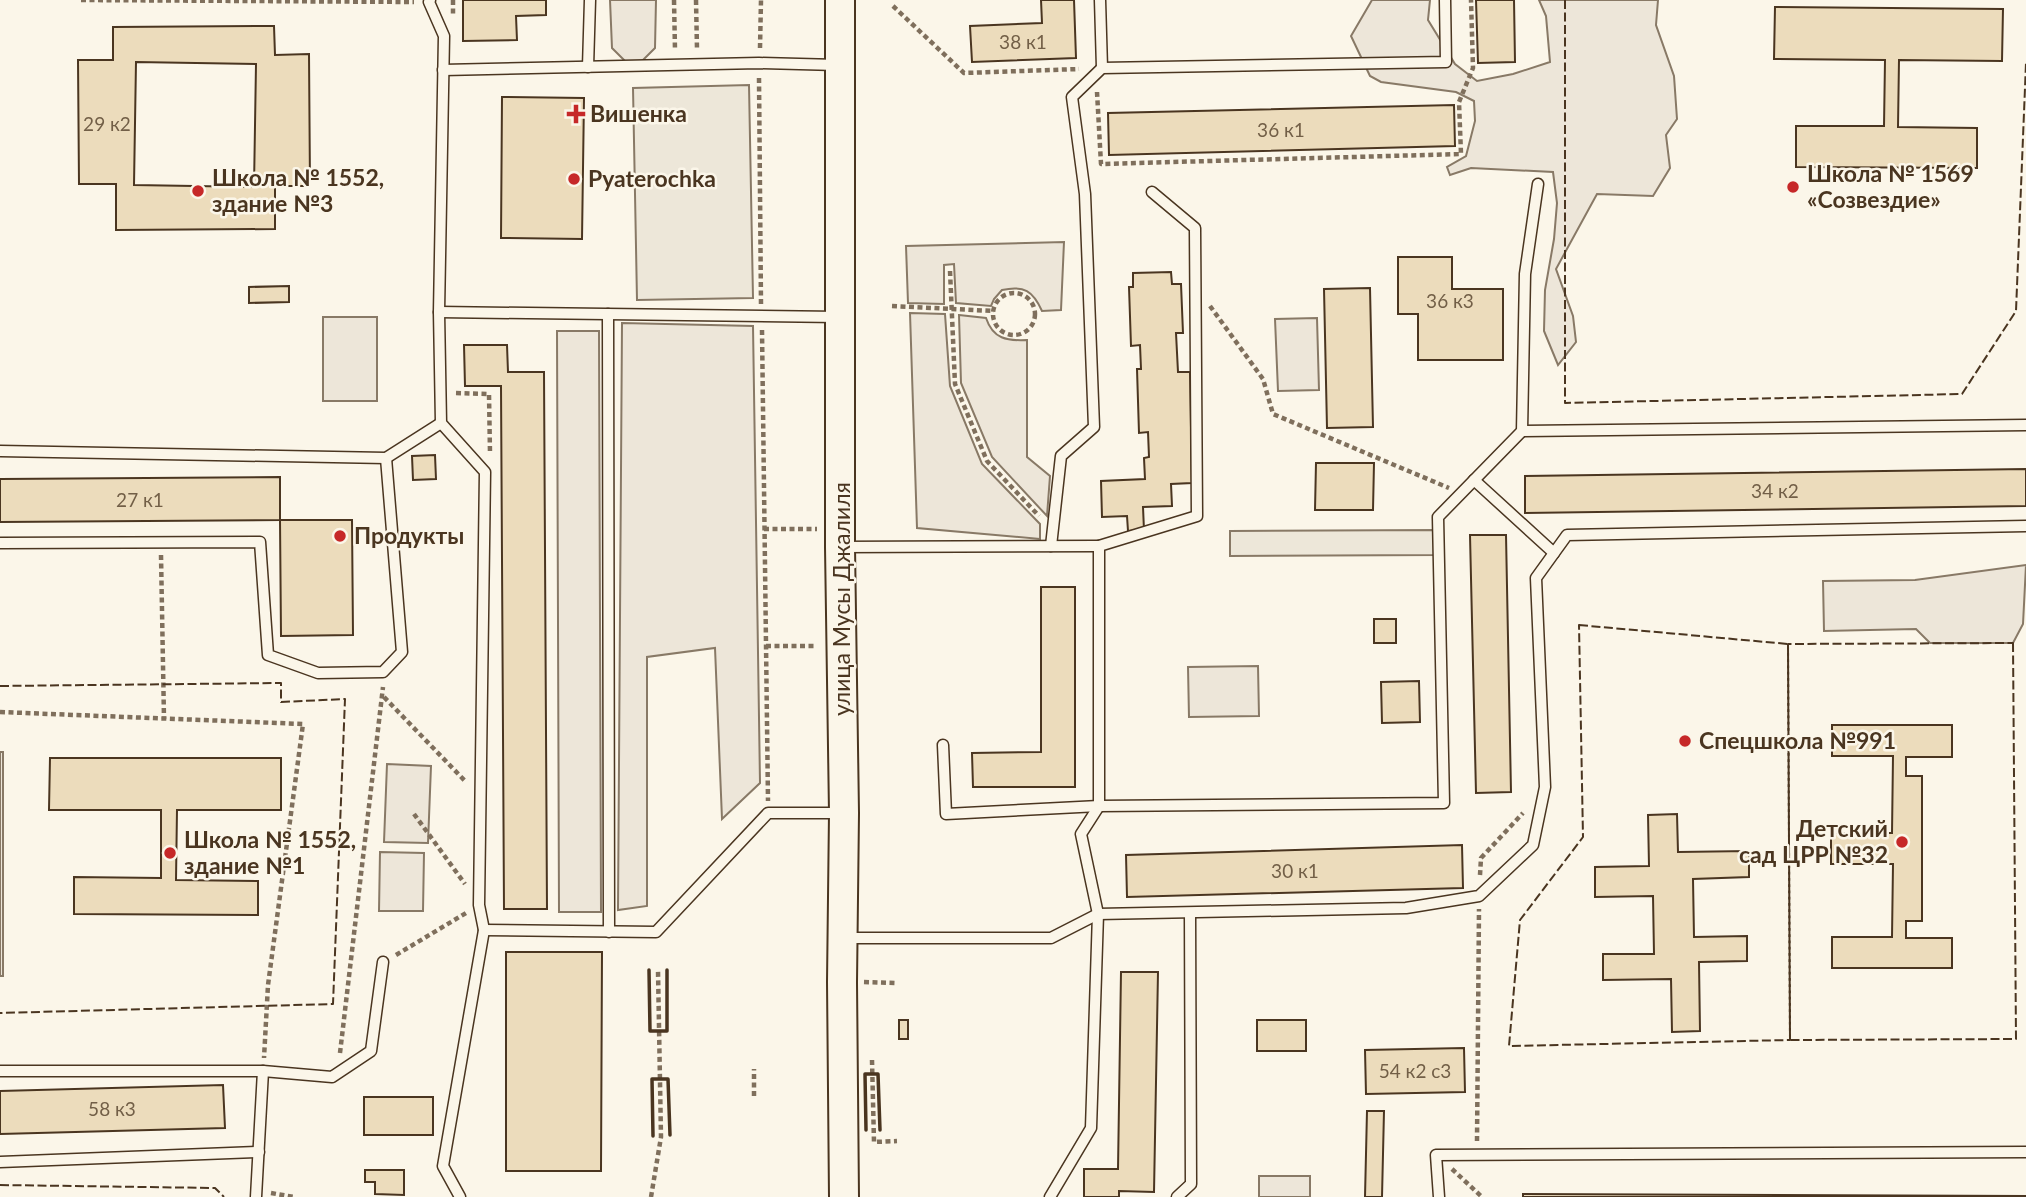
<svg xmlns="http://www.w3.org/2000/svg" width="2026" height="1197" font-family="Lato,sans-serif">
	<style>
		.green { fill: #ede6d9; stroke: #887966; stroke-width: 2 }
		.parking { fill: #ede7d9; stroke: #887966; stroke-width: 2 }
		.building { fill: #ecdcbc; stroke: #4a3520; stroke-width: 2; fill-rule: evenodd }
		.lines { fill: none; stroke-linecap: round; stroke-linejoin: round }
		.lane-casing { stroke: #4a3520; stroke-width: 13 }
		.secondary-casing { stroke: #4a3520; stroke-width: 32 }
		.path { stroke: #7f6f5c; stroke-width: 4.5; stroke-dasharray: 5 3.5; stroke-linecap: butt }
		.lane { stroke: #fbf6e9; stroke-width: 10 }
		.secondary { stroke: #fbf6e9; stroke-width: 28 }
		.fence { stroke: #4a3520; stroke-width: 2; stroke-dasharray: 9 3.5; stroke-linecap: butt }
		.wall { stroke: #4a3520; stroke-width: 3.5 }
		.poi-dot { fill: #c62828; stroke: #fbf6e9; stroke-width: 2.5 }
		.labels { text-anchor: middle; stroke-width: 5; stroke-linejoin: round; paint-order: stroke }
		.number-label { font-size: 19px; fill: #725f47 }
		.poi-label { font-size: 23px; font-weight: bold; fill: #4a3520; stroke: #fbf6e9; text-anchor: start }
		.street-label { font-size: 23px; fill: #4a3520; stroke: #fbf6e9 }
	</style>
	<rect width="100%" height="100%" fill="#fbf6e9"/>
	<g class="green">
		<path d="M610,0H656L655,48L642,61H625L612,48Z"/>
		<path d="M1372,0H1430L1428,20L1455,64L1477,81L1513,74L1550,62L1546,16L1539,0H1658L1656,25L1674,76L1677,119L1666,135L1670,168L1653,196L1597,194L1556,269L1573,316L1576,342L1558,365L1544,331L1545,290L1554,239L1557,203L1553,172L1471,168L1450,175L1447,167L1466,156L1475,121L1474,101L1456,92L1381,82L1370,76L1351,36Z"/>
		<path d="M1064,242L1061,310L1042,311C1033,291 1024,285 1002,290L994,299L991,306L956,303L954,264L944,265V304L908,303L906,246Z"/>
		<path d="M910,313L945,314L950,386L982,464L1040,524V539L917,528Z"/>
		<path d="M959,315L986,318C993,339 1007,341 1027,340V457L1050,476L1047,516L992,457L961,383Z"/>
		<rect x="323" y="317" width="54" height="84"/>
		<path d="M1317,318L1319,390L1278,391L1275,319Z"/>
		<path d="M622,323L753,326L760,783L722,819L715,648L647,657V906L618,910Z"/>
		<path d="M557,331H599L601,912H559Z"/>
		<path d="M2026,565L2023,624L2013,643H1930L1916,629L1824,631L1823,581L1915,580Z"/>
		<path d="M1258,666L1259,716L1189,717L1188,667Z"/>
		<rect x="0" y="752" width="3" height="224"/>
		<path d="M387,764L431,766L428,843L384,842Z"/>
		<path d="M380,852L424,853L423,911H379Z"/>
		<rect x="1259" y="1176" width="51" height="21"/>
	</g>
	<g class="parking">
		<path d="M749,85L753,298L637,300L633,88Z"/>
		<path d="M1438,530V555L1230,556V531Z"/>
	</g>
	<g class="building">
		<path d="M463,0H546V15L516,16L517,40L463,41Z"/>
		<path d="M1041,0H1074L1076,58L972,62L970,26L1042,23Z"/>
		<path d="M1476,0H1514L1515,62L1478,63Z"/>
		<path d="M1775,7L2003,9L2002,61L1899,60L1898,127L1977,128V168L1796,167V126H1884L1885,60L1774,59Z"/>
		<path d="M274,26L275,55L309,54L310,186H275V229L116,230V184H79L78,60H113V27ZM136,62L256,64L254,187L134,185Z"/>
		<path d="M502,97L584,98L582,239L501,238Z"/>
		<path d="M1454,105L1455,146L1109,155L1108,113Z"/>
		<path d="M1398,257H1452V289H1503V360H1418V314H1398Z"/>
		<path d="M1171,272L1172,284H1181L1183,333H1176L1178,372H1190L1192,483L1171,484L1172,506L1143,507L1144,530L1128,531L1127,516L1102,517L1101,481L1145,479L1144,458L1149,457L1148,432L1139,433L1137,369H1141L1140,345L1131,346L1129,287H1133V273Z"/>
		<path d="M289,286V302L249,303V287Z"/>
		<path d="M1370,288L1373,427L1327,428L1324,289Z"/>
		<path d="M464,345H507L508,372H544L547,909H504L501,386H465Z"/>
		<path d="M435,455L436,479L413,480L412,456Z"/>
		<path d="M1316,463H1374L1373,510H1315Z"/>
		<path d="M2026,469V506L1525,513V476Z"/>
		<path d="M280,477V520L0,522V479Z"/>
		<path d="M280,520H352L353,635L281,636Z"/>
		<path d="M1470,535H1506L1511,792L1476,793Z"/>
		<path d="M1041,587H1075V787H973L972,753L1041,752Z"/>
		<rect x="1374" y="619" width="22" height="24"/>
		<path d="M1419,681L1420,722L1382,723L1381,682Z"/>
		<path d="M1832,725H1952V757H1906V776H1922V921H1906V938H1952V968H1832V937H1892L1893,864H1831V833H1892L1893,756H1832Z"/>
		<path d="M50,758H281V810H177L176,880L258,881V915L74,914V877L161,878V810H49Z"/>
		<path d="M1677,814L1678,852L1749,851V877L1693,879L1694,937L1747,936V961L1699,962L1700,1031L1672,1032L1671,979L1603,980V954H1654L1653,896L1595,897V867L1649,866L1648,815Z"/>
		<path d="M1462,845L1463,888L1127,897L1126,855Z"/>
		<path d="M506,952H602L601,1171H506Z"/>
		<path d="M1121,972H1158L1154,1192L1119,1191V1197H1084V1169H1118Z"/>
		<rect x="899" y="1020" width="9" height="19"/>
		<rect x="1257" y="1020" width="49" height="31"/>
		<path d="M1464,1048L1465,1092L1366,1094L1365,1050Z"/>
		<path d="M223,1085L225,1128L0,1134V1091Z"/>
		<rect x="364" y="1097" width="69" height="38"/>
		<path d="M1367,1111H1384L1382,1197H1365Z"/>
		<path d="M365,1170H404V1195L375,1194V1182H365Z"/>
		<path d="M1523,1194L2026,1196V1197H1523Z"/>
	</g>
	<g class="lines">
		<g class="lane-casing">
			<g id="lane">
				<path d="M430,0L429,2L444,36L439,312L441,423L485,472L479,905L484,930L443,1166L460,1197"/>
				<path d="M1100,0L1102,68"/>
				<path d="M588,67L590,0"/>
				<path d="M443,70L759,63L837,65"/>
				<path d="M439,312L838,317"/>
				<path d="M608,314L609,932"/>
				<path d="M1522,431L2026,425"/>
				<path d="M0,451L386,458L441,423"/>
				<path d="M1474,480L1554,553"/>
				<path d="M0,543L260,542L268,655L318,673L383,672L402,652L386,458"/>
				<path d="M1051,546L1061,456L1094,427L1085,194L1072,97L1102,68L1446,62L1445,0"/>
				<path d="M841,547L1099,546"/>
				<path d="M943,745L946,814L1099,806L1444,803L1438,517L1522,431L1525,274L1538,184"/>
				<path d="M484,930L656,932L768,813H842"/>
				<path d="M846,938H1051L1098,914L1406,908L1479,896L1533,845L1545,787L1536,578L1567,535L2026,526"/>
				<path d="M0,1071H263L256,1197"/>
				<path d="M263,1071L332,1077L371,1051L383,962"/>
				<path d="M0,1162L259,1152"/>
				<path d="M1050,1197L1091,1128L1098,914L1081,834L1099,806V546L1197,516L1195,228L1152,192"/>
				<path d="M1177,1197L1191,1184L1190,913"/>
				<path d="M1439,1197L1436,1155L2026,1152"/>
			</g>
		</g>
		<g class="secondary-casing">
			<path id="secondary" d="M840,0V547L844,813L842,982L844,1197"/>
		</g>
		<g class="path">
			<path d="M81,0L414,2"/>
			<path d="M453,0V17"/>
			<path d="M674,0L675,50"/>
			<path d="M696,0L697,49"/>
			<path d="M893,6L964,73L1079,69"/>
			<path d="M760,48L761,0"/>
			<path d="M759,78L761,304"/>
			<path d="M1097,92L1101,164L1461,154L1459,102L1473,68L1471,0"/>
			<path d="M950,271L955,384L987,461L1039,516"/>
			<circle cx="1014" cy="314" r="21"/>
			<path d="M892,306L994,311"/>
			<path d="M1210,306L1263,379L1273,414L1449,488"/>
			<path d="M762,330L768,801"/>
			<path d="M456,393L489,394L490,453"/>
			<path d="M764,529H817"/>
			<path d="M161,555L164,719"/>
			<path d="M766,646H817"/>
			<path d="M384,697L465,781"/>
			<path d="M0,712L303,724L268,985L264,1058"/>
			<path d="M414,814L465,884"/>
			<path d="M1480,875L1481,858L1523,813"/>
			<path d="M396,955L466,913"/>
			<path d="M864,982L895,983"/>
			<path d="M340,1053L383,687"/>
			<path d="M872,1060L874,1142L897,1141"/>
			<path d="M754,1096V1069"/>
			<path d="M1477,1141L1479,909"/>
			<path d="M1452,1169L1482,1197"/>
			<path d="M271,1193L294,1197"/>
			<path d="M651,1197L661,1137L658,970"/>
		</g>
		<use href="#lane" class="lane"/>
		<use href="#secondary" class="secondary"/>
		<g class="fence">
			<path d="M1565,0V403L1962,394L2016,311L2026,63"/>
			<path d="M1579,625L1788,644L1790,1040L1509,1046L1520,920L1583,837Z"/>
			<path d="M2013,643L2016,1039L1790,1040L1788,644Z"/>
			<path d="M0,686L281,683V702L345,699L333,1004L0,1013"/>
			<path d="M0,1185L215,1188L224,1197"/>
		</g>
		<g class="wall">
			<path d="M649,970L650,1031H667V970"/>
			<path d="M866,1130L865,1074H878L880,1130"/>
			<path d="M653,1136L652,1079H668L670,1135"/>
		</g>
	</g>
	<g class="poi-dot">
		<path d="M572.5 103.5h7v7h7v7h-7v7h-7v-7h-7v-7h7z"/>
		<circle cx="574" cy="179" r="7"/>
		<circle cx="1793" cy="187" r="7"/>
		<circle cx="198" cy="191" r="7"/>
		<circle cx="340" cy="536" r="7"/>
		<circle cx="1685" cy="741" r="7"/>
		<circle cx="1902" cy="842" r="7"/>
		<circle cx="170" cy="853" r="7"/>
	</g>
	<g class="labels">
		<g class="number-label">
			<text x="1023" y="49">38 к1</text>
			<text x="107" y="131">29 к2</text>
			<text x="1281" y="137">36 к1</text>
			<text x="1450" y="308">36 к3</text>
			<text x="1775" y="498">34 к2</text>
			<text x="140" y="507">27 к1</text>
			<text x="1295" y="878">30 к1</text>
			<text x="1415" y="1078">54 к2 с3</text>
			<text x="112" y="1116">58 к3</text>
		</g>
		<g class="poi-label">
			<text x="590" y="122">Вишенка</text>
			<text x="1807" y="182">Школа № 1569<tspan x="1807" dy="26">«Созвездие»</tspan></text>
			<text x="212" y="186">Школа № 1552,<tspan x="212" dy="26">здание №3</tspan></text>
			<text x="588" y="187">Pyaterochka</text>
			<text x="354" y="544">Продукты</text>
			<text x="1699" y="749">Спецшкола №991</text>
			<text x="1888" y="837" text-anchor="end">Детский<tspan x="1888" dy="26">сад ЦРР №32</tspan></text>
			<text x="184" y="848">Школа № 1552,<tspan x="184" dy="26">здание №1</tspan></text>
		</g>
		<g class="street-label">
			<text transform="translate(842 599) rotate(-90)" y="8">улица Мусы Джалиля</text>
		</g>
	</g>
</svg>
